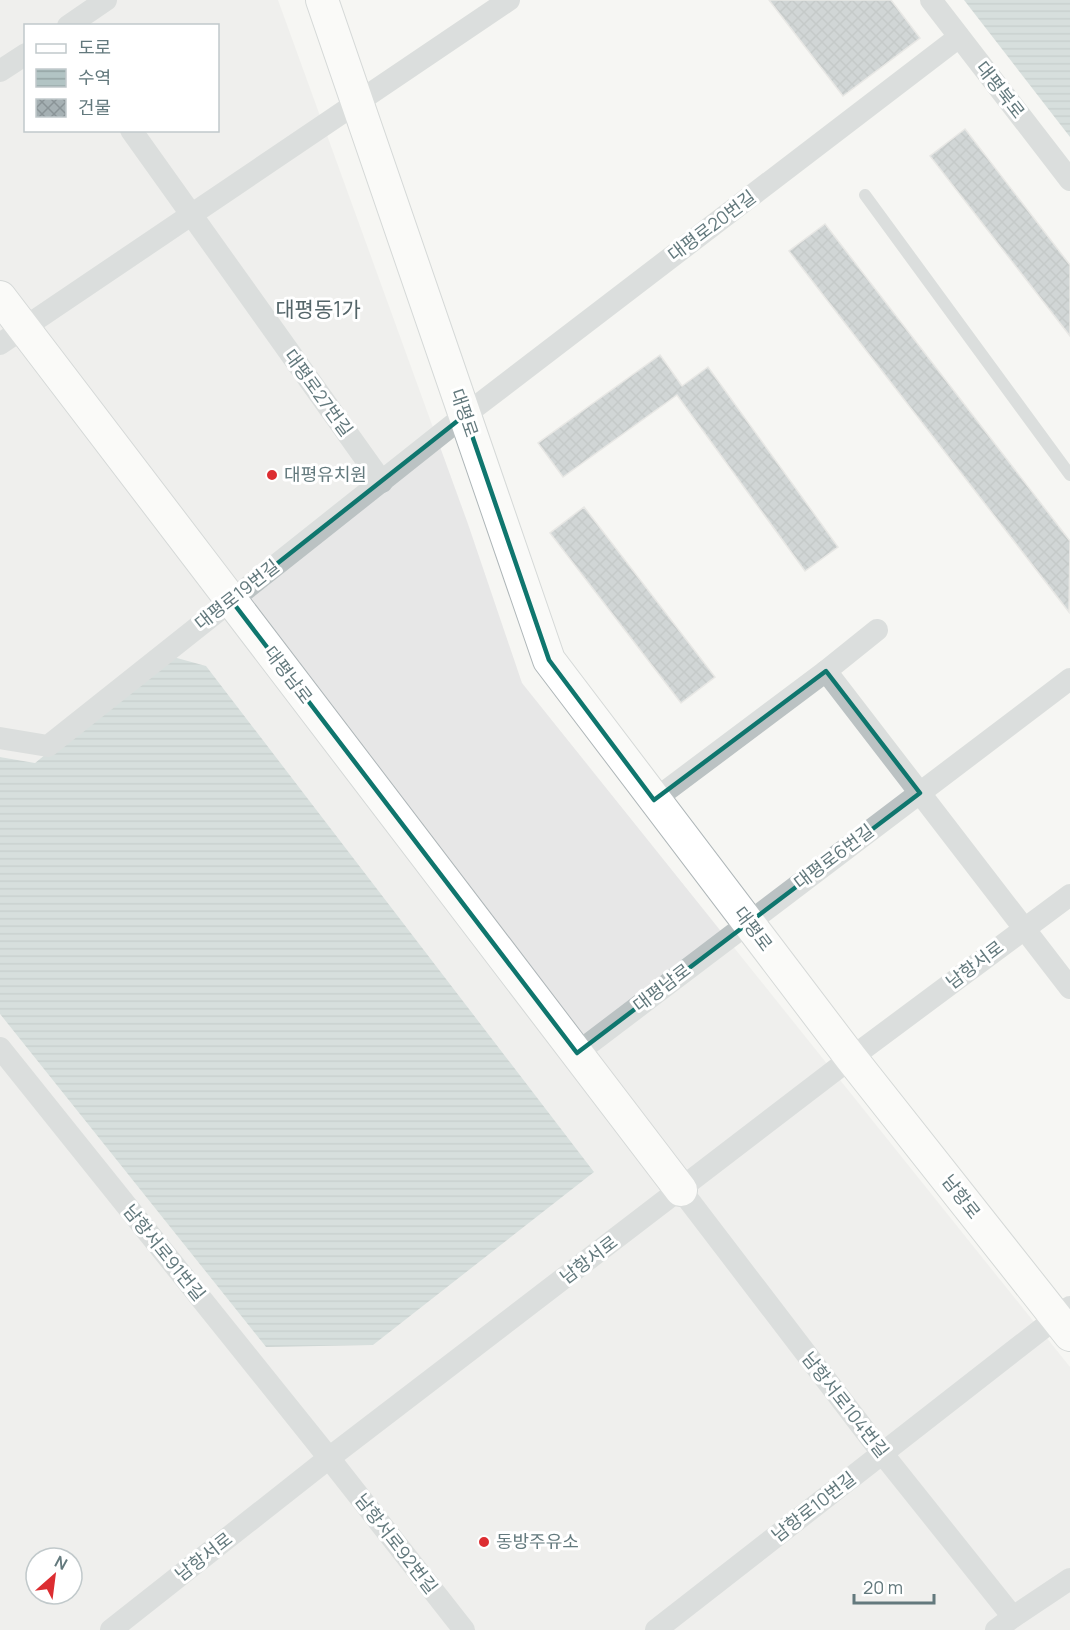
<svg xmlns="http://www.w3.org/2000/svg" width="1070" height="1630" font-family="Manrope,'Noto Sans KR',sans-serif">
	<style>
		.built { fill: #e7e7e7; fill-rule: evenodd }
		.water { fill: url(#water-rules) }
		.building { fill: url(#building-cross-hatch); stroke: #d8d7d6; stroke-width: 1.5 }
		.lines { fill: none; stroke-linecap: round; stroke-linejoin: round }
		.secondary-casing { stroke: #aeb6b8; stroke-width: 34 }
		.lane { stroke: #bbc2c3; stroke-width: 12 }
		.street { stroke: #bbc2c3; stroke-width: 22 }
		.secondary { stroke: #fff; stroke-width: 32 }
		.marked { fill: none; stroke: #0f766e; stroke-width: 4.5; stroke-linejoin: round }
		.poi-dot { fill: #dc2d31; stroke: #fff; stroke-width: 2 }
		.labels { text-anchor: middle; stroke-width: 6; stroke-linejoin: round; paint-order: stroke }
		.street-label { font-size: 18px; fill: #63797d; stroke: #fff }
		.poi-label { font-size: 18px; fill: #63797d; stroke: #fff; text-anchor: start }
		.quarter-label { font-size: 21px; fill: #546569; stroke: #fff }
	</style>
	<defs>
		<pattern id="water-rules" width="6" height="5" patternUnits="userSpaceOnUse" patternTransform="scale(1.5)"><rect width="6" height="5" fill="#b2c4c4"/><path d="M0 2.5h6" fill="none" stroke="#94a4a4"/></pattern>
		<pattern id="building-cross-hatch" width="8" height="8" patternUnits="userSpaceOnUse" patternTransform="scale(1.5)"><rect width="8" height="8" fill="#a5b0b3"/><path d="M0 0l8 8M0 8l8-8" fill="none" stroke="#8a9497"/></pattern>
	</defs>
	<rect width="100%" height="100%" fill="#f6f6f3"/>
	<path class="built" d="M0,0H278L468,524L522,683L1070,1367V1630H0V1014L266,1347L166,655L35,763L0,757ZM26,26H218V130H26ZM36,1558H72V1594H36Z"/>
	<g class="water">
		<path d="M964,0H1070V137Z"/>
		<path d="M166,655L206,666L594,1172L373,1345L266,1347L0,1014V757L35,763Z"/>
	</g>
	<g class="building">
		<path d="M769,0H891L920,38L843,96Z"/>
		<path d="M965,129L1070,265V336L930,156Z"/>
		<path d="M825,224L1070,541L1069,612L789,251Z"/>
		<path d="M660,355L682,386L708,367L838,547L805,571L677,395L563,477L538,443Z"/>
		<path d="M584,507L715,677L681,703L550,533Z"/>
	</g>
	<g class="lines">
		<g class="secondary-casing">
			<g id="secondary">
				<path d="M322,0L549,660L851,1058L1070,1335"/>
				<path d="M0,297L681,1190"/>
			</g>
		</g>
		<path class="lane" d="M865,195L1070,475"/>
		<g class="street">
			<path d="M931,0L1070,180"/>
			<path d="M68,26L106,0"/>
			<path d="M0,71L26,54"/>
			<path d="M131,130L382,482"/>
			<path d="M0,344L509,0"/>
			<path d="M826,671L1070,988"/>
			<path d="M0,738L48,746L465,415L959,37"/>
			<path d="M654,800L826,671L877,630"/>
			<path d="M0,1048L329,1458L464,1630"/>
			<path d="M577,1053L1070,679"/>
			<path d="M681,1190L882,1453L1013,1617"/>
			<path d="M111,1630L329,1458L851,1058L1070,895"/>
			<path d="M656,1630L1070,1307"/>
			<path d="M996,1630L1013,1617L1070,1579"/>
		</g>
		<use href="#secondary" class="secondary"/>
	</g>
	<path d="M0 0H1070V1630H0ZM465,415L549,660L654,800L826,671L920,793L577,1053L231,600Z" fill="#f6f6f3" fill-opacity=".55" fill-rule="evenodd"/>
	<path class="marked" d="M465,415L549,660L654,800L826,671L920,793L577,1053L231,600Z"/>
	<g class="poi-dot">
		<circle cx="272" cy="475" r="6"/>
		<circle cx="484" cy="1542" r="6"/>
	</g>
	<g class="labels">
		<g class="street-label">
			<text transform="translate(1000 90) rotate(52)" y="6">대평북로</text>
			<text transform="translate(712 226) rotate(-37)" y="6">대평로20번길</text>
			<text transform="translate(318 393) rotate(54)" y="6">대평로27번길</text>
			<text transform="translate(464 413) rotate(71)" y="6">대평로</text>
			<text transform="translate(237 595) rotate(-38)" y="6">대평로19번길</text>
			<text transform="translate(288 675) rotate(53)" y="6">대평남로</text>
			<text transform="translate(834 857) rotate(-37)" y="6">대평로6번길</text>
			<text transform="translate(753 929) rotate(53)" y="6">대평로</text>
			<text transform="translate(975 965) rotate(-37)" y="6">남항서로</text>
			<text transform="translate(662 988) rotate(-37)" y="6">대평남로</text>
			<text transform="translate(961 1197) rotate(52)" y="6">남항로</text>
			<text transform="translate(164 1253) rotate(51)" y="6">남항서로91번길</text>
			<text transform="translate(589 1260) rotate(-37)" y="6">남항서로</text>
			<text transform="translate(845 1405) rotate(52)" y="6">남항서로104번길</text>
			<text transform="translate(814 1507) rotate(-38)" y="6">남항로10번길</text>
			<text transform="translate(396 1544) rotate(52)" y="6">남항서로92번길</text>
			<text transform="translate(204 1557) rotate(-38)" y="6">남항서로</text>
		</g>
		<g class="poi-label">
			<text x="284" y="481">대평유치원</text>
			<text x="496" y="1548">동방주유소</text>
		</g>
		<g class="quarter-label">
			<text x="318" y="317">대평동1가</text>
		</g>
	</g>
	<rect x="24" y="24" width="195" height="108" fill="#ffffff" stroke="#c1c9cb" stroke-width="1.5"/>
	<rect x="36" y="44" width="30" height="9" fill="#ffffff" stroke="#c1c9cb" stroke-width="1.5"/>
	<text x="78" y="54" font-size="18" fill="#63797d">도로</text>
	<rect x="36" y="69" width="30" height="18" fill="url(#water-rules)" stroke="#c1c9cb" stroke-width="1.5"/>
	<text x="78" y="84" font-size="18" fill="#63797d">수역</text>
	<rect x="36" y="99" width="30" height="18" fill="url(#building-cross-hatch)" stroke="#c1c9cb" stroke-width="1.5"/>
	<text x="78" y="114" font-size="18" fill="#63797d">건물</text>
	<g transform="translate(54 1576) rotate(28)"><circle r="28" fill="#ffffff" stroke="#c1c9cb" stroke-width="1.5"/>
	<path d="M0-4.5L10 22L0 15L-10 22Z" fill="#dc2d31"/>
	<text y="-9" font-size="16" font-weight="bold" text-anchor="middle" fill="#63797d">N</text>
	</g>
	<path d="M854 1594v9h80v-9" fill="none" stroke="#63797d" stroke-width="3"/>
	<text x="863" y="1594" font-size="18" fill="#63797d" stroke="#ffffff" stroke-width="4.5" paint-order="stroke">20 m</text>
</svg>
